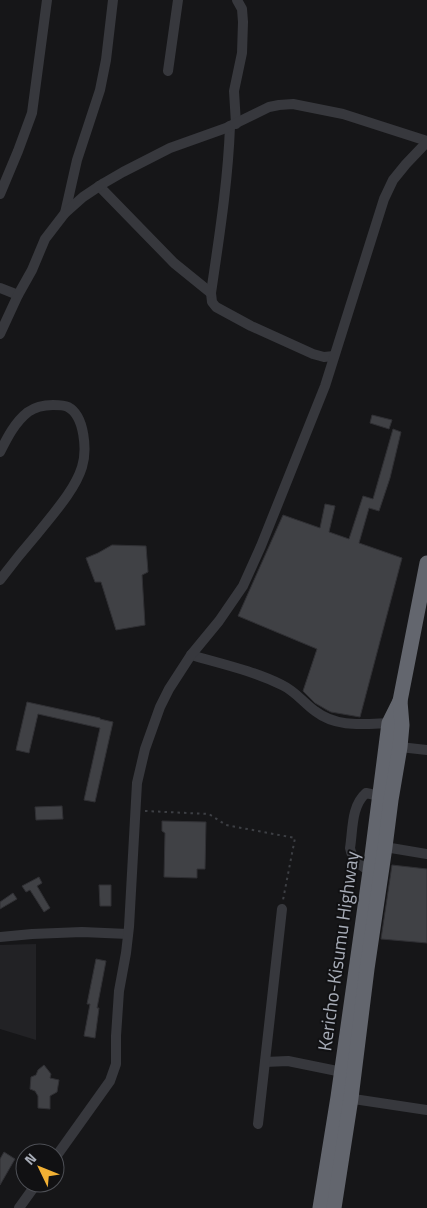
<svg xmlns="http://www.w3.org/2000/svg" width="427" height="1208" font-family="'Titillium Web',sans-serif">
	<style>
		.built { fill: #222225 }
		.building { fill: #404145; stroke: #303034 }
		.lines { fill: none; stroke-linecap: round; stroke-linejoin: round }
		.path { stroke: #3d3f44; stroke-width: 2; stroke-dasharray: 2.5 4; stroke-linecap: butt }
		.minor { stroke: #37383d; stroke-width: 10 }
		.highway { stroke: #63666e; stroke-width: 15 }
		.labels { text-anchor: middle; stroke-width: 4; stroke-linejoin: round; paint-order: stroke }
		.street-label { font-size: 19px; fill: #a8adb8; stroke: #111113 }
	</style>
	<rect width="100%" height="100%" fill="#161618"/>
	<path class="built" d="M36,944V1040L0,1029V945Z"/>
	<g class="building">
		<path d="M372,415L392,420L389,429L370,423Z"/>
		<path d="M393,429L401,432L390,478L379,511L369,508L359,543L402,558L360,717L331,712L327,710L315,703L303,691L317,649L238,616L283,515L320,528L325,504L335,506L329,532L349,539L363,496L373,499Z"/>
		<path d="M112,545L146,546L148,572L142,575L145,625L116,630L101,582H95L86,558L98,553Z"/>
		<path d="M27,702L100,718V719L113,722L95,802L84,800L100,728L38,714L29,753L16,750Z"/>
		<path d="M62,806L63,819L36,820L35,807Z"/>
		<path d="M162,821L206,822L205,869H197V878L164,877L165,833L162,831Z"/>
		<path d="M392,865L427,869V943L381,939Z"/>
		<path d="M39,877L42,883L37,886L50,908L44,912L30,890L26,892L22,886Z"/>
		<path d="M99,885H111V906H100Z"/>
		<path d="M13,893L17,899L0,909V902Z"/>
		<path d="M96,959L106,961L97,1008H99L95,1038L84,1036L90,1004H87Z"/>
		<path d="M44,1065L51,1074L50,1078L59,1080L57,1092L50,1096V1109L38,1108V1096L35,1091L30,1089L31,1077L36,1075L38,1070Z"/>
		<path d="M4,1152L15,1159L0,1185V1159Z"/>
	</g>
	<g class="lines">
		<path class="path" d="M145,811L209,814L226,825L295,838L283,900"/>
		<g class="minor">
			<path d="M168,71L178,0"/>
			<path d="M236,124L234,91L242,53L243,22L242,9L237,0"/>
			<path d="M230,126C228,182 219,238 211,293L212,302L216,307L251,326L313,354L324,357L334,356"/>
			<path d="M99,186L174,263L211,293"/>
			<path d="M0,194L18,151L32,113L47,0"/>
			<path d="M65,213L77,160L100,90L106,60L113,0"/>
			<path d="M0,288L18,295"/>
			<path d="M0,334L18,295L32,270L45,239L65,213L83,197L104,183L123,172L170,148L226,128L269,107L279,105L293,104L343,114L427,141"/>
			<path d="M0,452C7,438 15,422 28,412C35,407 44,405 53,405C58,405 64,405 68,407C85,416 87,451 82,467C75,490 53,514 38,533C25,548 12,564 0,580"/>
			<path d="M191,655C222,664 254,671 282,685C295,691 304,703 315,711C337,728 363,724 389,723L394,724"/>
			<path d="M400,747L427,750"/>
			<path d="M385,847L427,854"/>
			<path d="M373,872C363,868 352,860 350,848C353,830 351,806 366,793L385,797"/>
			<path d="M0,937L32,934L82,932L128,934"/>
			<path d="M265,1062L288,1061L342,1072"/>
			<path d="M347,1098L427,1110"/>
			<path d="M258,1124L282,909"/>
			<path d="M55,1158L110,1081L116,1064V1036L119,991L126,953L129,927L137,783L145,749L160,707L169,689L191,655L219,621L243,586L261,546L325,386L384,199L393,180L406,164L427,142"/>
			<path d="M19,1208L37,1183"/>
		</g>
		<g class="highway">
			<path d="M320,1208L338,1097L370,871L389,723L400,701"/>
			<path d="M334,1208L351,1098L367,969L385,847L391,800L400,747L402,725L400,701L427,563"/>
		</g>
	</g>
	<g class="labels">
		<g class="street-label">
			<text transform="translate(338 951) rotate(-82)" y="7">Kericho-Kisumu Highway</text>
		</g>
	</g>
	<g transform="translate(40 1168) rotate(313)"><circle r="24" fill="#111113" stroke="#4d4f55"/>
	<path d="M0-4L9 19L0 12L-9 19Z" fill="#f2b134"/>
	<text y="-8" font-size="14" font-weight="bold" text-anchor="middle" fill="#a8adb8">N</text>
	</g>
</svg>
